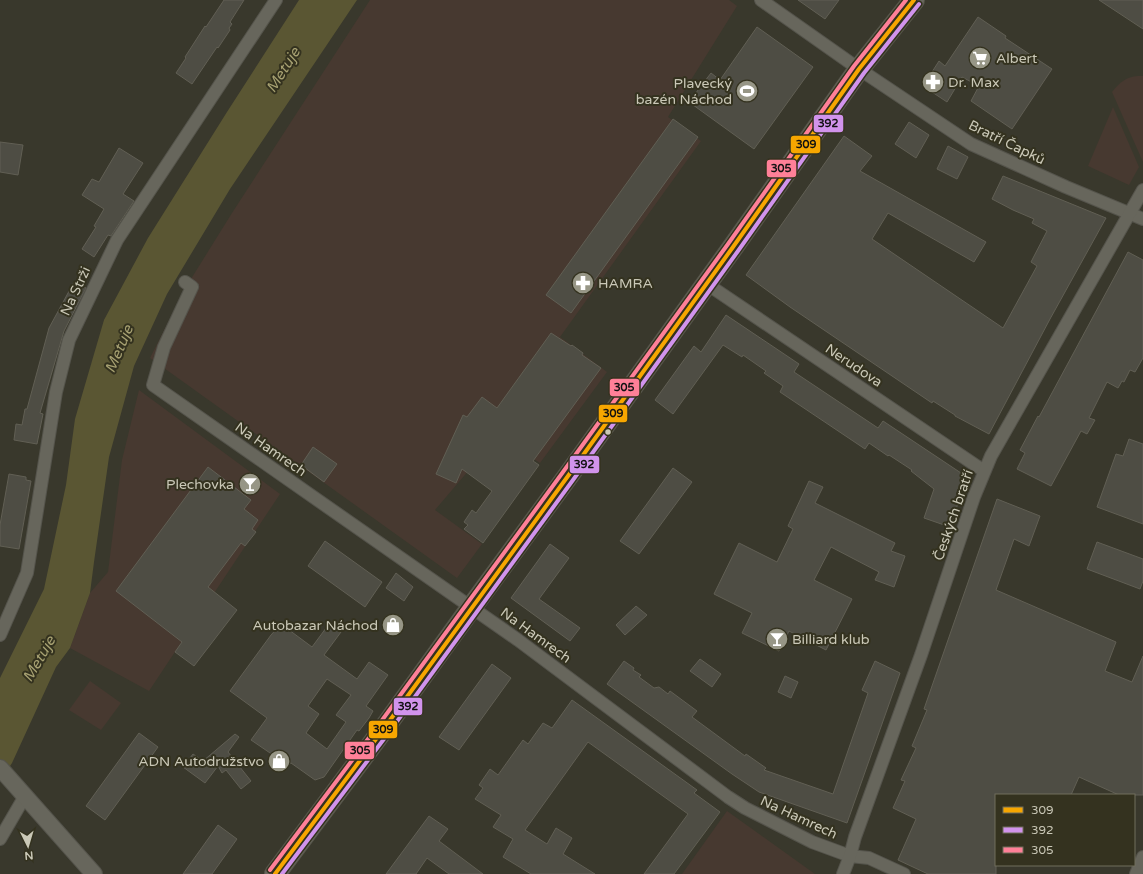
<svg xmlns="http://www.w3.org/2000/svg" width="1143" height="874" font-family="'Varela Round',sans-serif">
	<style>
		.green { fill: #473930 }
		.water { fill: #5a5633 }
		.building { fill: #4e4d44; stroke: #615f54; fill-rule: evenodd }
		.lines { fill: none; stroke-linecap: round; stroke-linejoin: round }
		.minor-casing { stroke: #55544c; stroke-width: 14 }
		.tertiary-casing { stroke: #55544c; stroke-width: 18 }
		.primary-casing { stroke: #56554a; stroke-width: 22 }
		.minor { stroke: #67665c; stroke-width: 12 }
		.tertiary { stroke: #67665c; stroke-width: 16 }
		.primary { stroke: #69685e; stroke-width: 20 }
		.bus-1-casing { stroke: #34321f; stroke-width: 7 }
		.bus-2-casing { stroke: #34321f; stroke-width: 7 }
		.bus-3-casing { stroke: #34321f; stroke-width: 7 }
		.bus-1 { stroke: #f7a600; stroke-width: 4 }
		.bus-2 { stroke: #d193ec; stroke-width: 4 }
		.bus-3 { stroke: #ff8098; stroke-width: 4 }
		.bus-dot { fill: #cac8b7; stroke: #34321f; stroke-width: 1.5 }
		.labels { text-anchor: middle; stroke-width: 4; stroke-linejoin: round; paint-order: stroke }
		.poi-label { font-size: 14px; fill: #cac8b7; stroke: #34321f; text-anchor: start }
		.street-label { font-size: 14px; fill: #cac8b7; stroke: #34321f }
		.water-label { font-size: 15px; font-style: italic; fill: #a7a172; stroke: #34321f }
		.line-badge { stroke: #34321f; stroke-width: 1.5 }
		.pale-badge-label { font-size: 11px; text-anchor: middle; font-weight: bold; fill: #111 }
	</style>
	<rect width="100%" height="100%" fill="#39382c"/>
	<g class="green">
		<path d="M370,0H729L737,6L668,117L701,141L560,337L607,372L540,463L498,436L435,510L482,544L457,578L150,358L186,287L232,213Z"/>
		<path d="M1138,76H1143V162L1112,92C1120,82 1126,77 1138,76Z"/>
		<path d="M1113,107L1139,167L1129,185L1088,166Z"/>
		<path d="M139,390L280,494L149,691L70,648L90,593L108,572L122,460Z"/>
		<path d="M90,681L121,703L101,730L69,710Z"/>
		<path d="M727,811L815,874H682Z"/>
	</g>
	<path class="water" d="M299,0H357L230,189L167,294L134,366L109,457L94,562L90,593L70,648L56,667L12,763L0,782V678L44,589L66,485L75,419L104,320L148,238L227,112Z"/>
	<g class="building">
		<path d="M224,0H244L230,22L232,24L229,28L230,30L218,48L217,47L192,84L176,73L186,58L185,57L205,26L206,27Z"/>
		<path d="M798,0H839L825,19Z"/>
		<path d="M1099,0H1143V29Z"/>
		<path d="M978,17L1006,36L1005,38L1052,69L1012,129L971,101L979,86L962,77L947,102L923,86L939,61L945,66Z"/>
		<path d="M757,27L813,67L754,149L689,102L711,73L720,80Z"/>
		<path d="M673,119L698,137L571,313L546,295Z"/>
		<path d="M909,122L929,135L916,158L895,144Z"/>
		<path d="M844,136L872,156L860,171L986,242L974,262L888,213L872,239L1003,328L1037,266L1031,262L1047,231L1032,223L1034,219L1013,210L992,199L1003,176L1106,218L1050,319L989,434L955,416V415L933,401L932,403L790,307L746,275Z"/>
		<path d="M0,142L23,145L18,175L0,172Z"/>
		<path d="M948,146L968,157L957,179L937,169Z"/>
		<path d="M119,148L143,163L123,194L134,201L111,236L108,235L94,257L82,249L96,227L94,226L104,209L82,195L92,179L99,182Z"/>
		<path d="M1128,252L1143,260V358L1135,372L1130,370L1124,382L1122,381L1118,388L1107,382L1089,418L1095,420L1087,434L1081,431L1051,486L1017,469L1025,453L1020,450L1038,416L1039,417Z"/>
		<path d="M74,282L86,288L64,331L40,413L43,414L37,444L14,440L16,424L22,425L25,409H27L49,328Z"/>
		<path d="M726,315L799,364L794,372L878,428L883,421L967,477L950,527L924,518L934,489L911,471L912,470L889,455L888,456L869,443L865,449L780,392L783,386L764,373L766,371L743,355L742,357L723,345L673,414L655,400L694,346L701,352Z"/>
		<path d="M551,333L571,346L572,345L583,353L582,355L601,368L533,461L539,465L483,543L464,529L468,525L464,522L472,510L476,513L492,491L462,469L456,483L436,474L463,415L467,417L482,397L497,408Z"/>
		<path d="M1129,439L1143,444V524L1097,507L1116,454L1123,456Z"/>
		<path d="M313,447L337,464L324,482L301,465Z"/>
		<path d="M208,467L251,500L244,509L258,520L252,529L256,532L245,546L241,543L208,587L237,610L194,666L175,652L182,642L116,591Z"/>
		<path d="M673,468L692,482L639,554L620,541Z"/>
		<path d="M9,474L26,477V480L31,481L19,549L0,546V525Z"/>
		<path d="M809,481L823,487L815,503L895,543L891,551L905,556L894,587L875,580L879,572L831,547L814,580L852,599L826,650L789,631L779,651L742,633L752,613L714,594L739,543L777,562L793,529L788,526Z"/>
		<path d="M997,499L1040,516L1029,546L1014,539L996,590L1116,642L1105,671L1132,682L1143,656V795H1119L1079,777L1071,795H996V874H928L898,860L916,819L893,808L905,781L901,780L916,748L912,746L927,710L924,709Z"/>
		<path d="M325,541L382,582L365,607L308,566Z"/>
		<path d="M1097,542L1143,559V581L1140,589L1087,569Z"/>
		<path d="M550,544L569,558L539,599L580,628L570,641L511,598Z"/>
		<path d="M396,573L413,587L404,601L386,588Z"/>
		<path d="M636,606L647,615L625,635L616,625Z"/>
		<path d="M281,624L312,647L329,624L341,632L324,655L357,679L369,662L388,675L366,706L373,711L369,718L359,731L357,730L324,777L315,780L291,763L278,766L269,760L273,755L251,740L267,718L230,691L271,635ZM327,679L351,695L336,715L346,722L327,749L306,733L319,714L308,706Z"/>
		<path d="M700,659L721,674L712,687L690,671Z"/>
		<path d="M624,661L634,668L633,670L641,675L639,677L654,688L659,687L668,694L670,691L697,711L692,717L745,756L746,754L766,768L764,770L833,794L868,693L862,690L875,661L900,673L847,823L759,792L732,774L607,684Z"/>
		<path d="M492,664L511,678L459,750L439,737Z"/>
		<path d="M785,676L798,682L791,698L778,692Z"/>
		<path d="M572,700L697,790L694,793L720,812L674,874H644L688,814L588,742L525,830L547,844L556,828L572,838L563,854L595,874H531L503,857L513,839L493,827L501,815L475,799L483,788L479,785L490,769L498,775L523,740L528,744L543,723L552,728Z"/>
		<path d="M139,733L158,747L105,820L86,806Z"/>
		<path d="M235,734L239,737L228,752L251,781L241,789L226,770L222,773L218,766L205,783L183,767L193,754L203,761Z"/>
		<path d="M429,816L448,829L439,841L483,874H449L427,858L416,874H386Z"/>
		<path d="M218,825L237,839L212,874H183Z"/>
	</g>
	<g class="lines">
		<g class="minor-casing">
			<g id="minor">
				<path d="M761,0L859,69L971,144L1066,187L1143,219"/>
				<path d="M185,282L192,287L164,347L153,385L518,640L728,797L745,808L812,842L850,856L869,858L904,874"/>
				<path d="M707,284L984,471"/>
				<path d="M0,635L27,573L56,392L69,340L117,240L276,0"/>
				<path d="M0,839L25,796"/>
				<path d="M843,874L850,856L855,837L921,655L974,497L991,456L1143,190"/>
				<path d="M1136,874L1143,857"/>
			</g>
		</g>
		<g class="tertiary-casing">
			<path id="tertiary" d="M0,768L94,874"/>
		</g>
		<g class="primary-casing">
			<path id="primary" d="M275,874L385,727L471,608L568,476L733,247L859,69L914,0"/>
		</g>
		<use href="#minor" class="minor"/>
		<use href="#tertiary" class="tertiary"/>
		<use href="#primary" class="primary"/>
		<g class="bus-1-casing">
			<path id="bus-1" d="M275,874L385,727L568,476L733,247L859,69L914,0"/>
		</g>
		<g class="bus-2-casing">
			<path id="bus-2" d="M282,874L390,731L573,480L738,251L864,73L919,4"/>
		</g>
		<g class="bus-3-casing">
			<path id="bus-3" d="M270,870L380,723L563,472L728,244L854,66L906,0"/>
		</g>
		<use href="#bus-1" class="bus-1"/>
		<use href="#bus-2" class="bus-2"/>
		<use href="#bus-3" class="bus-3"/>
	</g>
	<defs>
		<g id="supermarket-disc" transform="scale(1.15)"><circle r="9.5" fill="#979686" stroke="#34321f"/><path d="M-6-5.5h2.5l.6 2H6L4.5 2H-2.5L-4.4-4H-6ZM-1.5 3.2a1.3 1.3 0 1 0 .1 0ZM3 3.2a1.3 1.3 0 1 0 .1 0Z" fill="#fff"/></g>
		<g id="pharmacy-disc" transform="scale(1.15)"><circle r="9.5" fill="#979686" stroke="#34321f"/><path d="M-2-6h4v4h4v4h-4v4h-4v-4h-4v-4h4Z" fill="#fff"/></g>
		<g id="stadium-disc" transform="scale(1.15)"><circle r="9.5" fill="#979686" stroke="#34321f"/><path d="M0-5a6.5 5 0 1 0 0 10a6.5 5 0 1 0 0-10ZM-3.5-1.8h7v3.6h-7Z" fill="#fff"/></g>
		<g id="bar-disc" transform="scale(1.15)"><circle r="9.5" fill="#979686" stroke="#34321f"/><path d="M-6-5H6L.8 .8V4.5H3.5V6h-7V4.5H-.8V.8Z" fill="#fff"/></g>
		<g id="shop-disc" transform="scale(1.15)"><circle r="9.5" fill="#979686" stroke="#34321f"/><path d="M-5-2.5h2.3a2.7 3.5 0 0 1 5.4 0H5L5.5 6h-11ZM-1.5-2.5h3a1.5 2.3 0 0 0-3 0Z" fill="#fff"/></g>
	</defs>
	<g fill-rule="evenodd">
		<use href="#supermarket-disc" x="980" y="58"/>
		<use href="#pharmacy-disc" x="933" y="82"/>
		<use href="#stadium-disc" x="747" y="91"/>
		<use href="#pharmacy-disc" x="583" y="283"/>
		<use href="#bar-disc" x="250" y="484"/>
		<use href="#shop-disc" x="393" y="625"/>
		<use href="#bar-disc" x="777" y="639"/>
		<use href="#shop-disc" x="279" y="761"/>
	</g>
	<circle class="bus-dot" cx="608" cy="432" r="3.5"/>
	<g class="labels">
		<g class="poi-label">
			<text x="996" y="63">Albert</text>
			<text x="948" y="87">Dr. Max</text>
			<text x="732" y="88" text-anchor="end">Plavecký<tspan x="732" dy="16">bazén Náchod</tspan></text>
			<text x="598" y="288">HAMRA</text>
			<text x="234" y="489" text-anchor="end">Plechovka</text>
			<text x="378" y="630" text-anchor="end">Autobazar Náchod</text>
			<text x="792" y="644">Billiard klub</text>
			<text x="264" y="766" text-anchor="end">ADN Autodružstvo</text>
		</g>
		<g class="street-label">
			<text transform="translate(1007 142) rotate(26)" y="5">Bratří Čapků</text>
			<text transform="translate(75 291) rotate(-65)" y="5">Na Strži</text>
			<text transform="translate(854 365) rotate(34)" y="5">Nerudova</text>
			<text transform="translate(271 449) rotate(35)" y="5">Na Hamrech</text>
			<text transform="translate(953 515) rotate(-71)" y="5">Českých bratří</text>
			<text transform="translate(536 635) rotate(36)" y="5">Na Hamrech</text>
			<text transform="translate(799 817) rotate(25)" y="5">Na Hamrech</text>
		</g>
		<g class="water-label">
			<text transform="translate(283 70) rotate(-58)" y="5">Metuje</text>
			<text transform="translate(119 349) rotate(-67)" y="5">Metuje</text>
			<text transform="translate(39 659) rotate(-60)" y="5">Metuje</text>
		</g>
	</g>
	<g class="line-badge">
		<rect x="813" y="114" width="31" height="19" rx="4" fill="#d193ec"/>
		<rect x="790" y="135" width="31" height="19" rx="4" fill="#f7a600"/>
		<rect x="766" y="159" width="31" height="19" rx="4" fill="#ff8098"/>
		<rect x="609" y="378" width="31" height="19" rx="4" fill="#ff8098"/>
		<rect x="598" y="404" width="30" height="19" rx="4" fill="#f7a600"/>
		<rect x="569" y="455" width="31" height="19" rx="4" fill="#d193ec"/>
		<rect x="393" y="697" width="30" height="19" rx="4" fill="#d193ec"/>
		<rect x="368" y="720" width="30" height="19" rx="4" fill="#f7a600"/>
		<rect x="344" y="741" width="31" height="19" rx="4" fill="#ff8098"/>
	</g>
	<g class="pale-badge-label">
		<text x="828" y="127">392</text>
		<text x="806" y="148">309</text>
		<text x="781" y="172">305</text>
		<text x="624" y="391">305</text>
		<text x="613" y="417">309</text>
		<text x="584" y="468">392</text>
		<text x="408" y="710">392</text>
		<text x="383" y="733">309</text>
		<text x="360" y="754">305</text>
	</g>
	<rect x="995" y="794" width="140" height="72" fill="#34321f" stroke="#706e5c"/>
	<rect x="1003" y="807" width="20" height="6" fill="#f7a600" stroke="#706e5c"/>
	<text x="1031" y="814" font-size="12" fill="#cac8b7">309</text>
	<rect x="1003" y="827" width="20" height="6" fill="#d193ec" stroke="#706e5c"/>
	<text x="1031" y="834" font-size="12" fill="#cac8b7">392</text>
	<rect x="1003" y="847" width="20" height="6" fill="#ff8098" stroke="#706e5c"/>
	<text x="1031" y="854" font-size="12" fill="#cac8b7">305</text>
	<g transform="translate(28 846) rotate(175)" stroke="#34321f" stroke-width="3" paint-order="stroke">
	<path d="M0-3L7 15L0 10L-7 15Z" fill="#cac8b7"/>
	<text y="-6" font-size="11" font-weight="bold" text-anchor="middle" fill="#cac8b7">N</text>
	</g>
</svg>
